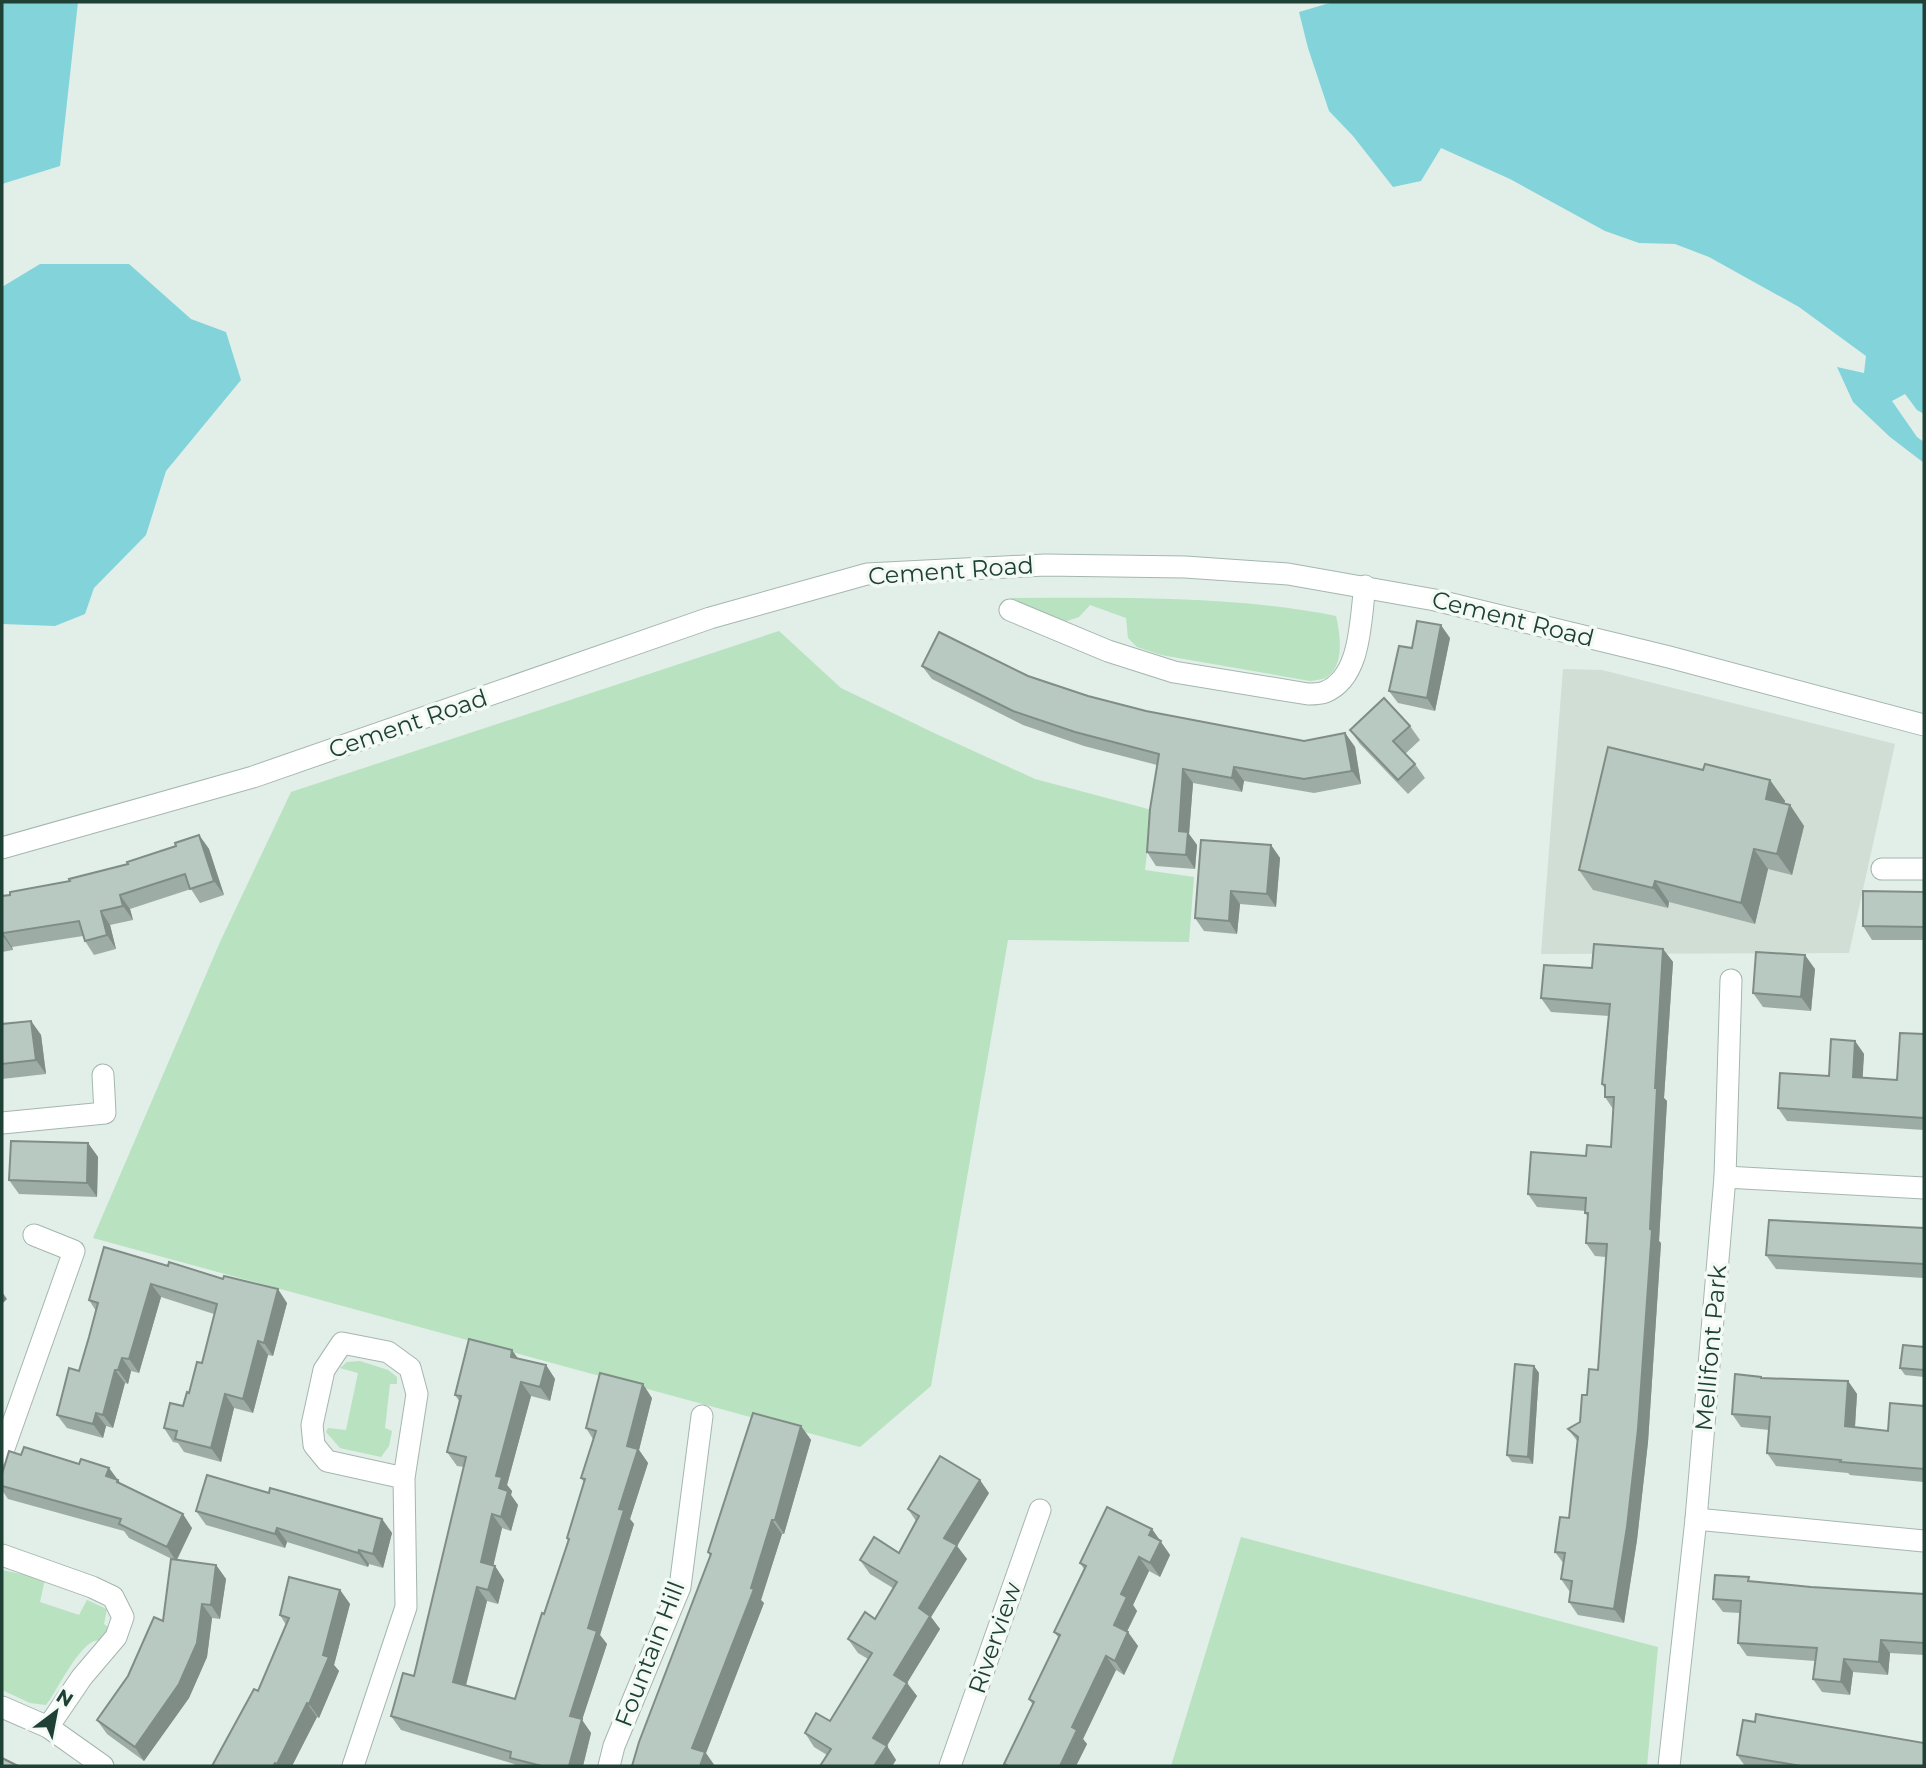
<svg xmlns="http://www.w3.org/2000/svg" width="1926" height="1768" font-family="Montserrat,sans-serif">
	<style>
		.built { fill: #d0ded6 }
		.green { fill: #b8e2c0 }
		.water { fill: #83d4da }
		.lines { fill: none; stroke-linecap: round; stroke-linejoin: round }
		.minor-casing { stroke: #a4b7af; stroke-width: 23 }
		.tertiary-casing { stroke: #a4b7af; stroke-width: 23 }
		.minor { stroke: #fff; stroke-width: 21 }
		.tertiary { stroke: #fff; stroke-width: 21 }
		.wall { fill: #9dada5 }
		.shaded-wall { fill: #808d86 }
		.building { fill: #b7c9c0; stroke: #808d86; stroke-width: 2 }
		.labels { text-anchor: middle; stroke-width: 7; stroke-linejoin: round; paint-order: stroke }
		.street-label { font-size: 24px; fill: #1f4135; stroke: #f3faf6 }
	</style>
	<rect width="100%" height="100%" fill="#e2eee8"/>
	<path class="built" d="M1563,669L1602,670L1895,744L1849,953L1541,954Z"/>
	<g class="green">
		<path d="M1010,598C1118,598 1230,595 1336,616C1340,633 1345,665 1327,677C1323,680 1315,680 1310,681L1161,655L1137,647L1128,638L1126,618L1090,605L1079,617L1061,623Z"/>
		<path d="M779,631L841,688L934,733L1035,779L1152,810L1145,870L1194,877L1189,942L1008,940L931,1386L860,1447L93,1238L220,942L291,792Z"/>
		<path d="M360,1361L388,1370L397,1377V1384H390L385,1428L392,1431L389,1446L381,1457L340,1448L326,1432L328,1428L346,1430L358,1373L340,1368L347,1362Z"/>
		<path d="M1241,1537L1658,1647L1647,1766H1171Z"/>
		<path d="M2,1570L45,1579L40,1602L79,1615L87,1600L107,1609L104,1624L108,1627L105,1639C102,1640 98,1640 94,1641C77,1648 58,1689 46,1705L30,1703L2,1690Z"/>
	</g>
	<g class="water">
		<path d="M2,2H78L60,166L2,184Z"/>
		<path d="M1333,2H1924V414L1917,410L1905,394L1892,401L1917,437L1924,442V463L1890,437L1853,402L1837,367L1864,373L1866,356L1799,307L1709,257L1675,244L1639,243L1605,231L1510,179L1441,148L1421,181L1393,187L1353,136L1329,111L1308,48L1299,12Z"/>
		<path d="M40,264H129L191,319L226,332L241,380L166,471L146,535L94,588L85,614L55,626L2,624V287Z"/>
	</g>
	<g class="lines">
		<g class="minor-casing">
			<g id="minor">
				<path d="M1010,610L1108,651L1174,672L1308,694C1313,694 1320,694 1325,692C1362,677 1360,619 1365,586"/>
				<path d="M1882,869H1924"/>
				<path d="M2,1123L105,1113L103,1075"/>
				<path d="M1725,1177L1924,1188"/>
				<path d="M2,1454L74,1251L34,1235"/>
				<path d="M1696,1519L1924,1541"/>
				<path d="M2,1555L92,1587L113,1597L123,1617L116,1637L82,1677L48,1727"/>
				<path d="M2,1707L48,1727L103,1766"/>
				<path d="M353,1766L406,1607L404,1478L417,1394L410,1368L388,1352L342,1343L324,1370L312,1425L314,1445L327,1461L404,1478"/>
				<path d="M609,1766L614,1746L680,1587L702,1416"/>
				<path d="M950,1766L1040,1510"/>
				<path d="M1669,1766L1696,1519L1725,1177L1731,980"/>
			</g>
		</g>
		<g class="tertiary-casing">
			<path id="tertiary" d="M2,848L253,777L710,618L867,574L1045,565L1185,567L1288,574L1435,600L1669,657L1924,725"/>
		</g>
		<use href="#minor" class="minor"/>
		<use href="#tertiary" class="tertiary"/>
	</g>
	<g class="wall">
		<path d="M1450,638L1435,711L1398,703L1389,691L1412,648Z"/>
		<path d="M922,666L1028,676L1088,696L1146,711L1304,741L1345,733L1355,747L1361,784L1314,793L1244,781L1242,792L1193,783L1189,834L1197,845L1195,869L1156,866L1147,852L1157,765L1084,746L1023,725L932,679Z"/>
		<path d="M1410,726L1420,740L1405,754L1415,764L1425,778L1408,794L1360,744L1350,730Z"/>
		<path d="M1703,770L1770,780L1785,801L1784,804L1790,805L1804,826L1792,875L1768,869L1755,924L1669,902L1668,908L1593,890L1579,870Z"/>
		<path d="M199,835L209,849L224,895L200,903L191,889L130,909L133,920L110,925L116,949L94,955L85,941L83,936L12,947L13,950L2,952V896L70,881L128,864L176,846Z"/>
		<path d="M1271,845L1280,858L1276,907L1240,904L1237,934L1204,931L1195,918Z"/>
		<path d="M1924,892V940H1872L1863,926Z"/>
		<path d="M1663,949L1673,962L1664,1098L1667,1101L1659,1241L1661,1243L1648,1442L1637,1540L1624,1623L1578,1615L1569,1602L1570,1592L1561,1579L1564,1564L1555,1552L1569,1518L1578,1442L1568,1429L1580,1422L1587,1395L1598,1370L1606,1257L1595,1256L1586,1243L1588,1217L1585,1213L1586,1211L1537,1207L1528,1194L1586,1156L1611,1147L1613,1109L1605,1097V1089L1602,1084L1609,1016L1551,1012L1541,998L1592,968Z"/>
		<path d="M1815,969L1811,1011L1763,1007L1753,993Z"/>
		<path d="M31,1021L41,1035L46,1074L2,1079V1024Z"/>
		<path d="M1924,1034V1130L1787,1121L1778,1108L1829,1076L1855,1041L1864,1054L1862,1078L1897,1080Z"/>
		<path d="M88,1143L98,1157L97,1197L19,1194L9,1180Z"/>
		<path d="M1924,1228V1278L1776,1269L1766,1255Z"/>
		<path d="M104,1247L287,1303L273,1356L268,1355L253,1413L234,1408L221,1462L184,1452L178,1443L173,1442L164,1428L183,1406L189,1393L202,1363L214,1314L161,1297L139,1373L131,1371L128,1384L125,1383L113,1428L106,1426L103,1438L67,1428L57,1415L79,1371L96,1311L89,1300Z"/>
		<path d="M1924,1347V1377L1905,1375L1900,1368Z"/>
		<path d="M518,1358L546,1365L555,1379L550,1401L531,1396L507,1485L512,1491L511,1495L518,1505L511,1531L502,1528L493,1565L495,1566L504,1580L498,1604L487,1601L466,1686L515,1699L568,1541L567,1538L584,1482L581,1478L593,1439L586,1428L652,1398L639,1450L648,1463L630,1519L634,1524L600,1635L607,1644L582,1720L591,1733L583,1766H516L514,1764L401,1730L391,1716L414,1676L464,1467L457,1466L447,1452L459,1401L455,1395Z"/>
		<path d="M1534,1366L1539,1373L1533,1464L1512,1462L1507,1455Z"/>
		<path d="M1763,1378L1848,1381L1857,1394L1855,1428L1888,1431L1924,1406V1482L1850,1475L1848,1473L1776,1466L1767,1453L1769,1430L1741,1427L1732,1414Z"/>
		<path d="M801,1426L811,1440L784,1534H782L761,1600L764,1603L706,1753L632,1766L710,1556L708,1552Z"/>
		<path d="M21,1455L109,1468L121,1484L192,1528L177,1560L216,1565L226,1579L220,1619L212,1618L207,1657L189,1698L144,1761L107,1734L97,1720L128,1676L163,1621L174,1560L129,1538L124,1531L8,1499L2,1490V1474Z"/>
		<path d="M269,1493L382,1519L392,1533L383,1568L369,1564L368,1567L287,1542L285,1548L206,1525L196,1511Z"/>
		<path d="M989,1493L957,1546L967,1559L931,1617L940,1629L907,1683L917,1696L887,1746L896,1760L892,1766H820L827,1755L814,1747L805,1733L830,1721L868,1659L858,1653L848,1639L875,1619L893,1588L870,1574L860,1560L899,1553L916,1521L908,1509Z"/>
		<path d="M1152,1529L1170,1555L1160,1577L1149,1571L1133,1605L1137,1611L1127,1632L1138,1646L1124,1675L1116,1670L1083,1739L1087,1744L1076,1766H1006L1004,1764L1033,1705L1029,1699L1059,1638L1054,1632L1084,1569L1080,1563Z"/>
		<path d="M1752,1581L1811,1587L1924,1594V1655L1890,1653L1888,1675L1853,1672L1850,1695L1822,1692L1813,1679L1815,1661L1747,1656L1738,1643L1740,1613L1723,1612L1713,1599Z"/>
		<path d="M340,1590L350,1604L334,1665L339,1671L319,1718L317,1717L292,1766H212L258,1691L286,1625L280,1615Z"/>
		<path d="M1737,1755L1924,1766H1745Z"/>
	</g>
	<g class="shaded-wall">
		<path d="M1441,625L1450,638L1435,711L1427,698Z"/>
		<path d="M1345,733L1355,747L1361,784L1352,771Z"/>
		<path d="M1234,767L1244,781L1242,792L1232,778Z"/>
		<path d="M1183,769L1193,783L1189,834L1197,845L1195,869L1186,855L1179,831Z"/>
		<path d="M1770,780L1785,801L1780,820L1766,799Z"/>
		<path d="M1790,805L1804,826L1792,875L1777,854Z"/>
		<path d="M199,835L209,849L224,895L214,881Z"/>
		<path d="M1271,845L1280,858L1276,907L1267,894Z"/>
		<path d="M1754,849L1768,869L1755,924L1741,903Z"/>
		<path d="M1655,881L1669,902L1668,908L1653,888Z"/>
		<path d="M1231,891L1240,904L1237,934L1229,921Z"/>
		<path d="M120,895L130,909L133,920L123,906Z"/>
		<path d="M101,911L110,925L116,949L107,935Z"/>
		<path d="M3,933L12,947L13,950L3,936Z"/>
		<path d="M1663,949L1673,962L1664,1098L1667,1101L1659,1241L1661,1243L1648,1442L1637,1540L1624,1623L1614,1609L1655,1088Z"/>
		<path d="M1805,955L1815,969L1811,1011L1801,997Z"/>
		<path d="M31,1021L41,1035L46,1074L36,1060Z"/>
		<path d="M1855,1041L1864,1054L1862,1090L1853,1077Z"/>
		<path d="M88,1143L98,1157L97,1197L87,1183Z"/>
		<path d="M151,1284L161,1297L139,1373L129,1359Z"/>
		<path d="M278,1289L287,1303L273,1356L264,1343Z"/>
		<path d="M2,1292L7,1299L2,1304Z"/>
		<path d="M258,1341L268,1355L253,1413L243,1399Z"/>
		<path d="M512,1350L522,1364L511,1357Z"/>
		<path d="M122,1358L131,1371L128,1384L118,1370Z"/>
		<path d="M546,1365L555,1379L550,1401L540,1387Z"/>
		<path d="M1534,1366L1539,1373L1533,1464L1528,1457Z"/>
		<path d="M115,1370L125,1383L113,1428L103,1415Z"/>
		<path d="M1848,1381L1857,1394L1854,1440L1845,1426Z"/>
		<path d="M521,1382L531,1396L507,1485L512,1491L511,1495L518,1505L511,1531L501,1517L499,1488L496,1476Z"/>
		<path d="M643,1384L652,1398L639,1450L648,1463L630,1519L634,1524L600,1635L607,1644L582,1720L591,1733L583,1766H569L570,1716L627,1446Z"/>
		<path d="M225,1394L234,1408L221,1462L211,1448Z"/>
		<path d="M96,1413L106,1426L103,1438L93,1424Z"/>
		<path d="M801,1426L811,1440L784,1534L775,1520Z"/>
		<path d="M109,1468L128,1494L106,1476Z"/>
		<path d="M980,1480L989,1493L957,1546L967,1559L931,1617L940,1629L907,1683L917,1696L883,1752L873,1738L894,1675L944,1538Z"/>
		<path d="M183,1514L192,1528L176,1561L167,1547Z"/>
		<path d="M492,1514L502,1528L491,1576L481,1562Z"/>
		<path d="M382,1519L392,1533L383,1568L373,1554Z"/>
		<path d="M772,1520L782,1534L761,1600L764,1603L706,1753L715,1766H700L692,1748L751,1588Z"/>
		<path d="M277,1528L287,1542L285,1548L275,1534Z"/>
		<path d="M1152,1529L1170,1555L1160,1577L1150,1563L1149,1535Z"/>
		<path d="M359,1550L369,1564L368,1567L358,1553Z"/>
		<path d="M1139,1557L1149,1571L1133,1605L1137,1611L1123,1639L1114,1625L1121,1594Z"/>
		<path d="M216,1565L226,1579L220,1619L211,1605Z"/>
		<path d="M495,1566L504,1580L498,1604L488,1590Z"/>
		<path d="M477,1587L487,1601L463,1696L453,1682Z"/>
		<path d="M340,1590L350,1604L334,1665L339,1671L319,1718L309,1704Z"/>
		<path d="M202,1604L212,1618L207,1657L189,1698L144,1761L135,1747Z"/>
		<path d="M1128,1632L1138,1646L1124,1675L1115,1661Z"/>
		<path d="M1881,1640L1890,1653L1888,1675L1879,1662Z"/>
		<path d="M1106,1656L1116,1670L1083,1739L1087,1744L1076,1766H1060L1072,1727Z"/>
		<path d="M1844,1659L1853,1672L1850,1695L1841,1682Z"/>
		<path d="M307,1703L317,1717L292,1766H279L277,1764Z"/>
		<path d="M887,1746L896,1760L892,1766H874Z"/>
	</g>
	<g class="building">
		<path d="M1417,621L1441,625L1427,698L1389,691L1399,646L1412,648Z"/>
		<path d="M939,632L1028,676L1088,696L1146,711L1304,741L1345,733L1352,771L1304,779L1234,767L1232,778L1183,769L1179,831L1188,832L1186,855L1147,852L1150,809L1159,754L1075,732L1013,711L922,666Z"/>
		<path d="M1384,698L1410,726L1393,741L1415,764L1398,780L1350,730Z"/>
		<path d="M1608,747L1703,770L1705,764L1770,780L1766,799L1790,805L1777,854L1754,849L1741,903L1655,881L1653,888L1579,870Z"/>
		<path d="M199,835L214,881L190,889L185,874L120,895L123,906L101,911L107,935L85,941L79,921L3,933V936L2,937V896L10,895V892L70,881L69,879L128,864L127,862L176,846L175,843Z"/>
		<path d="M1201,840L1271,845L1267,894L1231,891L1229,921L1195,918Z"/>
		<path d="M1863,891L1924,892V927L1863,926Z"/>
		<path d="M1594,944L1663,949L1655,1088H1657L1650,1229L1652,1230L1638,1429L1627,1527L1614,1609L1569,1602L1572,1581L1561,1579L1565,1553L1555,1552L1560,1517L1569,1518L1578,1437L1568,1429L1580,1422L1582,1395H1587L1589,1369L1598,1370L1607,1244L1586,1243L1588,1213H1585L1586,1198L1528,1194L1531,1152L1586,1156L1587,1145L1611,1147L1614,1097H1605V1085L1602,1084L1610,1004L1541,998L1544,965L1592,968Z"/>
		<path d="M1756,952L1805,955L1801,997L1753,993Z"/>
		<path d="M31,1021L36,1060L2,1064V1024Z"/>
		<path d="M1900,1033L1924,1034V1118L1778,1108L1780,1073L1829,1076L1831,1039L1855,1041L1853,1077L1897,1080Z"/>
		<path d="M11,1141L88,1143L87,1183L9,1180Z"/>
		<path d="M1769,1220L1924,1228V1264L1766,1255Z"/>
		<path d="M104,1247L168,1266L169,1262L223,1279L224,1276L278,1289L264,1343L258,1341L243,1399L225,1394L211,1448L175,1439L177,1431L164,1428L170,1403L183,1406L187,1392L189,1393L197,1362L202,1363L217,1304L151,1284L129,1359L122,1358L118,1370H115L103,1415L96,1413L93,1424L57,1415L69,1368L79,1371L89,1337L98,1303L89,1300Z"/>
		<path d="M469,1339L512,1350L511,1357L546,1365L540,1387L521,1382L496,1476L502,1477L499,1488L508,1491L501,1517L492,1514L481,1562L495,1566L488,1590L477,1587L453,1682L515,1699L542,1613L544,1614L569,1539L567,1538L585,1479L581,1478L596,1431L586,1428L600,1373L643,1384L627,1446L638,1449L619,1509L624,1510L588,1628L597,1631L570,1716L582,1719L569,1766H542L510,1758L511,1752L391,1716L403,1673L414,1676L466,1457L447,1452L461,1396L455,1395Z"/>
		<path d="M1903,1345L1924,1347V1370L1900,1368Z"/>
		<path d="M1515,1364L1534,1366L1528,1457L1507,1455Z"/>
		<path d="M1735,1374L1761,1377V1378L1848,1381L1845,1426L1888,1431L1890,1403L1924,1406V1469L1840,1462L1841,1460L1767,1453L1770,1417L1732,1414Z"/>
		<path d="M753,1413L801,1426L775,1520H772L751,1588L754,1589L692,1748L705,1752L700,1766H632L639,1742L711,1554L708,1552Z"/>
		<path d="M24,1447L79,1464L81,1459L109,1468L106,1476L118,1480L117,1482L183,1514L167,1547L119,1524L121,1519L2,1486V1474L9,1451L21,1455Z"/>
		<path d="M940,1456L980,1480L944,1538L957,1545L919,1608L930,1616L894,1675L907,1683L873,1738L887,1746L874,1766H820L831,1749L805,1733L816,1713L830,1721L872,1653L848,1639L865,1612L875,1619L897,1582L860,1560L874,1537L899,1553L919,1516L908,1509Z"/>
		<path d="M207,1475L269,1493L270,1488L382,1519L373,1554L359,1550L358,1553L277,1528L275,1534L196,1511Z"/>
		<path d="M1107,1507L1152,1529L1149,1535L1161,1541L1150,1563L1139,1557L1121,1594L1127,1597L1114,1625L1128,1632L1115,1661L1106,1656L1072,1727L1077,1730L1060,1766H1008L1004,1764L1034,1702L1029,1699L1060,1635L1054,1632L1086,1566L1080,1563Z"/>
		<path d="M171,1559L216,1565L211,1605L202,1604L197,1643L179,1684L135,1747L97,1720L128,1676L154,1617L163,1621Z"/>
		<path d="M1715,1575L1749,1577L1748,1581L1811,1587L1924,1594V1643L1881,1640L1879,1662L1844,1659L1841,1682L1813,1679L1817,1648L1738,1643L1741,1601L1713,1599Z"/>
		<path d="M289,1577L340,1590L323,1655L329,1657L309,1704L307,1703L277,1764L275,1763L273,1766H212L254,1689L258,1691L289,1618L280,1615Z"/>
		<path d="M1756,1714L1924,1743V1766H1801L1737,1755L1743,1720L1755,1722Z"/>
		<path d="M2,1758L18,1766H2Z"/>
	</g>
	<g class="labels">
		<g class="street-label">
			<text transform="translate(951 571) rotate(-4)" y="8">Cement Road</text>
			<text transform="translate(1513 619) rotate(14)" y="8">Cement Road</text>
			<text transform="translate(408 724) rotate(-19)" y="8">Cement Road</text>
			<text transform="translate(1711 1348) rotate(-85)" y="8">Mellifont Park</text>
			<text transform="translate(995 1638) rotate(-71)" y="8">Riverview</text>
			<text transform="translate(650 1654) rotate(-69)" y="8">Fountain Hill</text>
		</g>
	</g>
	<rect width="1926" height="1768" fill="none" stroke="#1f4135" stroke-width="7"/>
	<g transform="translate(56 1712) rotate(32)" stroke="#f3faf6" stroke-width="5" paint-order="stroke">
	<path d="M0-5L12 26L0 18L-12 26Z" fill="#1f4135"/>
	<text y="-10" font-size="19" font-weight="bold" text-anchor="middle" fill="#1f4135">N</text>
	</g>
</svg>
